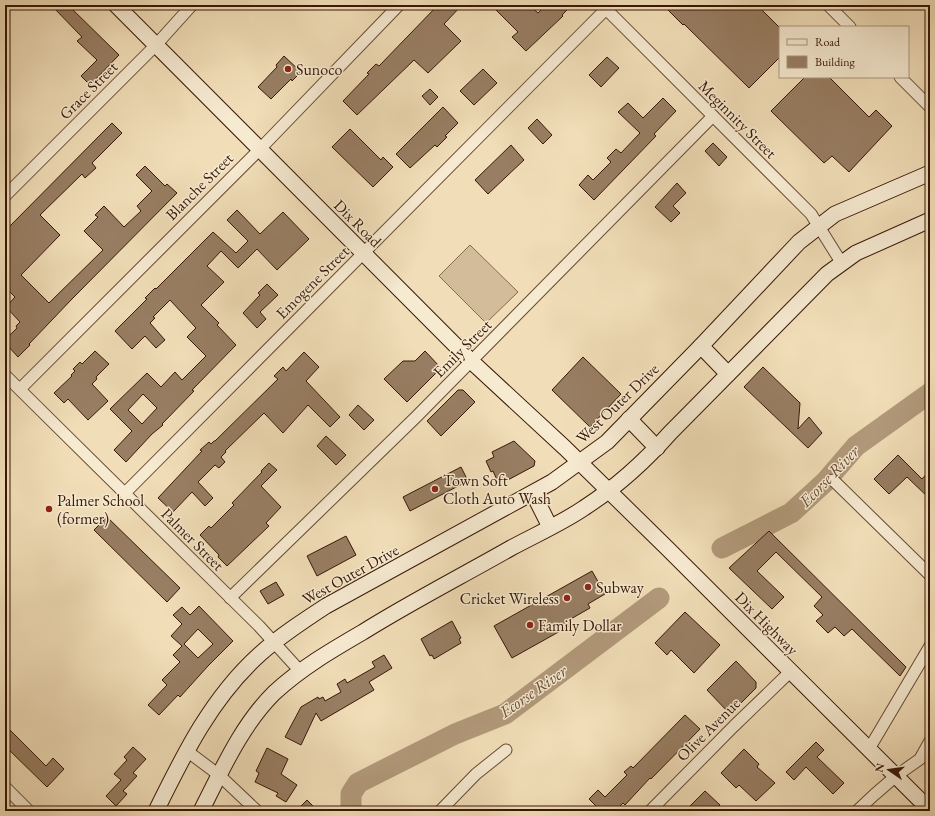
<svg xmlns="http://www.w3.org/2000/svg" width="935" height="816" font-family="'EB Garamond',serif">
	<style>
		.grass { fill: #d2bc9a; stroke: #856a50 }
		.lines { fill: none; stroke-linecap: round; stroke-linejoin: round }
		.river { stroke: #b29a7b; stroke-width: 21 }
		.building { fill: #987e63; stroke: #381706; fill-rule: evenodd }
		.street-casing { stroke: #664932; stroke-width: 13 }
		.secondary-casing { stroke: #381706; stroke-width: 17 }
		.street { stroke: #f6ead1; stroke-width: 11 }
		.secondary { stroke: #f6ead1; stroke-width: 15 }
		.poi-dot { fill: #8f2418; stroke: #f6ead1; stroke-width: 1.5 }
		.labels { text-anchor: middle; stroke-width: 3; stroke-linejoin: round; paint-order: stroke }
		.poi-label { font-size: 16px; fill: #381706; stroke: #f6ead1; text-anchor: start }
		.street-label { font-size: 16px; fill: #381706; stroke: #f6ead1 }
		.water-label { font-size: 17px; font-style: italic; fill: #694b35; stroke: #f6ead1 }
	</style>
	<rect width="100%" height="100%" fill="#f1deb8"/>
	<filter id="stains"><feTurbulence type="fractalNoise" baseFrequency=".005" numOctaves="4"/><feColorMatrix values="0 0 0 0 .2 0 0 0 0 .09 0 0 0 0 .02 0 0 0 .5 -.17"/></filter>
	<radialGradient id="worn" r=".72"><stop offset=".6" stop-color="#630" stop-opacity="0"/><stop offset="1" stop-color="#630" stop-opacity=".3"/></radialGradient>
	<path class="grass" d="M470,245L518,292L486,323L439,276Z"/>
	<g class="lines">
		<g class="river">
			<path d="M722,548L791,513L825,482L856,446L930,393"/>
			<path d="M351,811V794L358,783L455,734L505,714L659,598"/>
		</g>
	</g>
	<g class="building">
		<path d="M51,5H68L119,55L90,85L81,76L97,60L77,41L82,37Z"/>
		<path d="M438,5H462L444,24L461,41L428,73L414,60L357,115L343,101L369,74L367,73L376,64L379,66Z"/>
		<path d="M491,5H529L538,13L546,5H572L562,15L563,16L526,51L512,37L518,32Z"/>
		<path d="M663,5H757L780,28V57L749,88L684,24L683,25Z"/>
		<path d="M284,56L301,72L292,81L291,79L271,99L258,87L277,67L276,65Z"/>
		<path d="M607,57L619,68L601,87L589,75Z"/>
		<path d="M483,69L497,83L474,105L460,91Z"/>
		<path d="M805,77H829L869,117L876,110L892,126L849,172L832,156L824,163L771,111Z"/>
		<path d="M430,89L438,97L430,105L422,96Z"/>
		<path d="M663,98L676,111L654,134L656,136L594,200L579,185L588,175L593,180L611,162L607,158L616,149L621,153L640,133L618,112L628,103L643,118Z"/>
		<path d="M443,107L458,123L445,136L447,137L437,147L435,145L410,168L396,154Z"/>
		<path d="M537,119L552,135L543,144L528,128Z"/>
		<path d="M112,123L122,133L92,163L96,168L85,178L82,174L40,215L60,235L21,275L49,303L103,250L84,231L98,217L95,215L104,206L124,227L141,211L137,206L152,191L136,175L145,166L165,186L167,184L177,193L71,300L29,344L30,345L18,357L7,345L9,343L6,339L17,328L16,326L20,322L6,307L15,297L5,287V231Z"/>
		<path d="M350,129L381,160L383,157L393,167L373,187L332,147Z"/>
		<path d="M713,143L727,157L719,166L705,151Z"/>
		<path d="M511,145L524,160L488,194L475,180Z"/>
		<path d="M677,183L686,193L673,206L680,213L671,222L655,207Z"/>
		<path d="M237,210L260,234L283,212L309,239L277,270L257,249L238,268L221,251L207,266L224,282L201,305L219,323L217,325L236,345L192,390L194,391L162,424L163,425L152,434L126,462L114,450L132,431L110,409L147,373L161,387L175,372L182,380L206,356L187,337L196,328L170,300L153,317L155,318L150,323L165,340L156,348L145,336L132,349L115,331L147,299L145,298L155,288L156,289L213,232L236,253L248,241L227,220ZM143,394L157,408L142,424L128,410Z"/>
		<path d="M267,284L278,295L260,312L266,319L257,328L243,313L260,295L258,293Z"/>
		<path d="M95,351L109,364L96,377L97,379L92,384L108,401L88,420L68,399L64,403L54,393L72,376L71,375L75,371L73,369L80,362L82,364Z"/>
		<path d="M425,351L441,368L407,402L384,379L403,361H415Z"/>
		<path d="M304,352L319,367L306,381L340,417L330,427L308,405L283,433L264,413L225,451L226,452L221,457L225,462L219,468L215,465L198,482L213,498L205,506L192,492L173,512L158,498L202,451L200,450L209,442L211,444L214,441H215L278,379L274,376L283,367L286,371Z"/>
		<path d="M583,357L621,394L590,427L552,390Z"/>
		<path d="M763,367L800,403L798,429L809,417L822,433L808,448L744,387Z"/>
		<path d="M458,390H463L475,402L441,436L427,421Z"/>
		<path d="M358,405L374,420L364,430L349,415Z"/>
		<path d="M326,436L346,455L336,465L317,446Z"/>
		<path d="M514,441L535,461L534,466L506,481L497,480L493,471L491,472L486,461L494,457L492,452Z"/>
		<path d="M898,455L922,479L930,470V499L907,477L889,494L874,479Z"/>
		<path d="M269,463L277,470L261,486L281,507L266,523L269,526L227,566L218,557L219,555L200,535L209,526L211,528L234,505L232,503L262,472L261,471Z"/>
		<path d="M461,467L468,481L410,511L403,497Z"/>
		<path d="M107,517L180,588L167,602L94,530Z"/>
		<path d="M769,531L906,667L900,676L852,629L844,636L835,627L828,633L816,621L823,615L814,606L822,597L776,552L757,571L784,597L772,609L729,568Z"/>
		<path d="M346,536L356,555L317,576L307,556Z"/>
		<path d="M592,571L605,594L588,604L590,608L569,620L571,625L512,658L494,626Z"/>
		<path d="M276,582L284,595L268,604L260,591Z"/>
		<path d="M199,606L233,641L208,666L180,697L178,695L159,715L148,705L167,685L162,680L180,662L173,655L182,646L171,636L182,624L173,615L182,607L190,615ZM198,629L213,644L198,658L184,644Z"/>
		<path d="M685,612L720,645L694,673L671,650L667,655L655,643Z"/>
		<path d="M452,621L461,638L459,639L461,643L434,659L432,655L430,656L421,639Z"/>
		<path d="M384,655L392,668L369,682L374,690L321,721L316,713L301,745L285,737L301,707L318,697L319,699L323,697L325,701L341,692L337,684L345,679L347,683L375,667L372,662Z"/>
		<path d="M736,661L756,682V688L730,714L707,690Z"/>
		<path d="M685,715L700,729L651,779L650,778L625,805L623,803L615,811H601L589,799L598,790L605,797L627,775L624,772L631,766L633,768Z"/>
		<path d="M5,725L46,766L53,758L64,769L47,787L5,746Z"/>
		<path d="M816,742L824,750L817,757L844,783L833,794L806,767L794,780L786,772Z"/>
		<path d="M133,747L146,759L133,773L137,776L123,791L127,794L116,806L106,796L121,780L114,774L127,760L124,757Z"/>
		<path d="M267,748L288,759L281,774L297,785L286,802L276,796L278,793L255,782L259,773L256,771Z"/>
		<path d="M744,749L759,764L757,767L775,783L756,801L739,785L736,788L721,773Z"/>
		<path d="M705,791L720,805L715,811H685Z"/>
		<path d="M307,800L318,811H296Z"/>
	</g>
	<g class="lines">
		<g class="street-casing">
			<g id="street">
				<path d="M602,5L811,214L841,262"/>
				<path d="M828,5L850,27"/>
				<path d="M900,77L930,107"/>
				<path d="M5,196L156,45L192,5"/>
				<path d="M5,375L259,626L300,671"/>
				<path d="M20,389L260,149L399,5"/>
				<path d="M833,480L930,575"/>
				<path d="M125,493L606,9"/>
				<path d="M230,598L416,417L713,116"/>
				<path d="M869,749L930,646"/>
				<path d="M187,751L219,775L257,811"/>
				<path d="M5,787L29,811"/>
				<path d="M440,811L476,774L506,750"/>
				<path d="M650,811L734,726L791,671"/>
				<path d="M857,811L874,795L896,776L920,759L930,741"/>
			</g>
		</g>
		<g class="secondary-casing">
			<g id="secondary">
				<path d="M116,5L471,361L565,448L667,548L930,810"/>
				<path d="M701,346L728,374"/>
				<path d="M629,419L657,448"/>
				<path d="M533,493L550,527"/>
				<path d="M156,811C184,754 212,697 260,654C280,636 303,621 326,606L552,482L607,442L701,346L799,242L835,214L930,173"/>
				<path d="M201,811C222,770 241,726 274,693C301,668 332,650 363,632C411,602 462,576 511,548C535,535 562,523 584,508C615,488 646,460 670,433L827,274L856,253L930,220"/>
			</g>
		</g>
		<use href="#street" class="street"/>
		<use href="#secondary" class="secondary"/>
	</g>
	<g class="poi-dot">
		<circle cx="288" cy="69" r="4"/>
		<circle cx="435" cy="489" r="4"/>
		<circle cx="49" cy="509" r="4"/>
		<circle cx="588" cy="587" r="4"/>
		<circle cx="567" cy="598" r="4"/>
		<circle cx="530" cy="625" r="4"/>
	</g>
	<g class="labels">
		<g class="poi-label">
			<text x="296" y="75">Sunoco</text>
			<text x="443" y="486">Town Soft<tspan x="443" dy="18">Cloth Auto Wash</tspan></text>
			<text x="57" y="506">Palmer School<tspan x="57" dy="18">(former)</tspan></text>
			<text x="596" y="593">Subway</text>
			<text x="559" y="604" text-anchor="end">Cricket Wireless</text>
			<text x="538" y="631">Family Dollar</text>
		</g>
		<g class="street-label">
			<text transform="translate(88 90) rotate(-45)" y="6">Grace Street</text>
			<text transform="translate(738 119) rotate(45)" y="6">Meginnity Street</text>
			<text transform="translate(199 186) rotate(-45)" y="6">Blanche Street</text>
			<text transform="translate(358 223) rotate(45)" y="6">Dix Road</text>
			<text transform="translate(312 282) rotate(-45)" y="6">Emogene Street</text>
			<text transform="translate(462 348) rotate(-45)" y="6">Emily Street</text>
			<text transform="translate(617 403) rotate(-44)" y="6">West Outer Drive</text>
			<text transform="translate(193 539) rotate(45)" y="6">Palmer Street</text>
			<text transform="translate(350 574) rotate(-29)" y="6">West Outer Drive</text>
			<text transform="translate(767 623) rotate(45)" y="6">Dix Highway</text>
			<text transform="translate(708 729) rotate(-45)" y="6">Olive Avenue</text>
		</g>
		<g class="water-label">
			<text transform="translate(829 476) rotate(-46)" y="6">Ecorse River</text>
			<text transform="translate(533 691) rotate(-35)" y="6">Ecorse River</text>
		</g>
	</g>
	<rect width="935" height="816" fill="none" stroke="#f1deb8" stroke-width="20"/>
	<rect x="6" y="6" width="923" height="804" fill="none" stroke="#381706" stroke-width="2"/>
	<rect x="10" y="10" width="915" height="796" fill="none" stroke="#381706"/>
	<rect x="779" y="26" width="130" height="52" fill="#f6ead1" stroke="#aa9680"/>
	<rect x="787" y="39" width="20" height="6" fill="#f6ead1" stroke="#aa9680"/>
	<text x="815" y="46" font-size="12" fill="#381706">Road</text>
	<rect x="787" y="56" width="20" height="12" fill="#987e63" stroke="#aa9680"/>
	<text x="815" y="66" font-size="12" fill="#381706">Building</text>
	<g transform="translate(889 770) rotate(283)" stroke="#f6ead1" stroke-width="3" paint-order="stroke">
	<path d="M0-3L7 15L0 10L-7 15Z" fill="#381706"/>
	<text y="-6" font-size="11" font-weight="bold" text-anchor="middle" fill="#381706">N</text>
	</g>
	<rect width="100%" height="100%" filter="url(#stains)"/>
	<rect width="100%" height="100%" fill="url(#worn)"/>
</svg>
